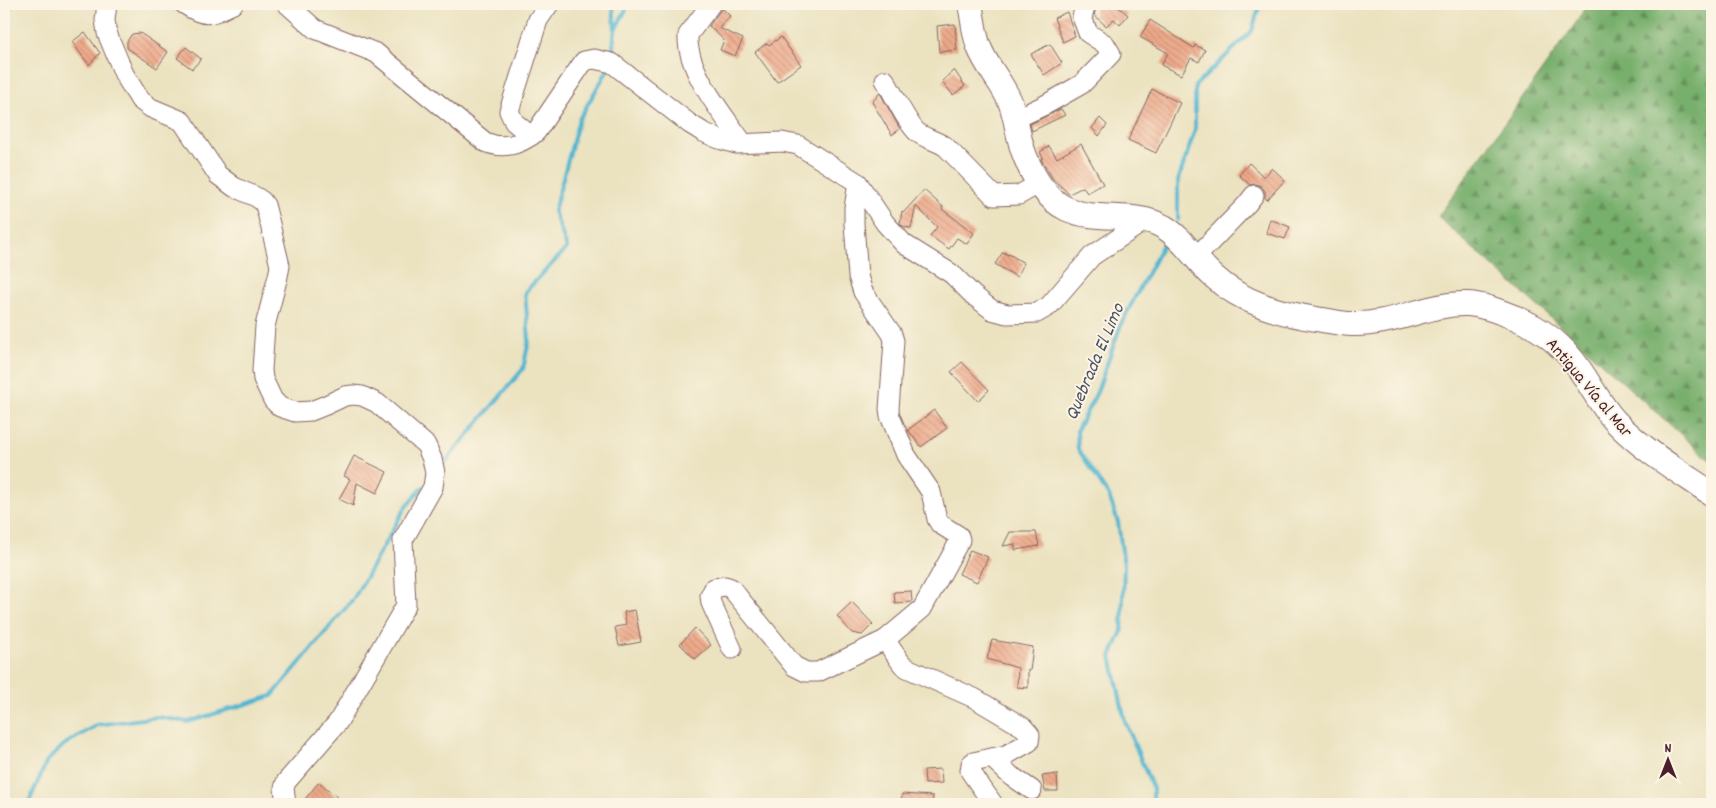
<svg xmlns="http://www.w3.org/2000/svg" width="1716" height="808" font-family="Dekko,sans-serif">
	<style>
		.forest { fill: url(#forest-firs); stroke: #60674c }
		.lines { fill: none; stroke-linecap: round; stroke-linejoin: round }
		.stream { stroke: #51b5d0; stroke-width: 4 }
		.building { fill: url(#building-back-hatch) }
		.minor-casing { stroke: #82635f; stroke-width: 21 }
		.major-casing { stroke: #82635f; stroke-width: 26 }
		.minor { stroke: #fff; stroke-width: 19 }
		.major { stroke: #fff; stroke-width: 24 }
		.labels { text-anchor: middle; stroke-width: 4; stroke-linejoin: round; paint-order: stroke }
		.street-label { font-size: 18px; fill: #4a1f2b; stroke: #fcf5e5 }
		.water-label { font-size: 19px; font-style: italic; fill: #4c5465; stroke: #fcf5e5 }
	</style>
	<defs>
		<pattern id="forest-firs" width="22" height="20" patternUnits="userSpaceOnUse" patternTransform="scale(1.25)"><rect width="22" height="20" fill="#77af6c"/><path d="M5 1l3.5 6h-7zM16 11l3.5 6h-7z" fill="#648e59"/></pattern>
		<pattern id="building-back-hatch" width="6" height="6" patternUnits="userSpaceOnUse" patternTransform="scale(1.25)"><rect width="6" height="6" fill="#eea888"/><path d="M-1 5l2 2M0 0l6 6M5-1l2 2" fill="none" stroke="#c3886f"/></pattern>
	</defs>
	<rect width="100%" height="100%" fill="#fcf5e5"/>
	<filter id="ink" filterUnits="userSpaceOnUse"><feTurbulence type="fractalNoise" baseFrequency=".02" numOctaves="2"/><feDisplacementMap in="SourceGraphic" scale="10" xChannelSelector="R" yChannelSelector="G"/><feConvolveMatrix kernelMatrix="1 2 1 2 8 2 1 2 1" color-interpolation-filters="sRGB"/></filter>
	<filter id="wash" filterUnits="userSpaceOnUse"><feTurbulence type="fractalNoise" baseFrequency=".0096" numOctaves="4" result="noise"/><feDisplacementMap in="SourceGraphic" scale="20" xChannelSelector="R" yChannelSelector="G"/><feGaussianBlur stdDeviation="1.12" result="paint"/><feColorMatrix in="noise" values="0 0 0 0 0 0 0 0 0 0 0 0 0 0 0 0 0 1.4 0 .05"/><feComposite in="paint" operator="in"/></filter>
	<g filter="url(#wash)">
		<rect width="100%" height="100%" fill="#ebe2c0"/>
		<path class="forest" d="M1587,4H1712V462L1438,217L1578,20Z"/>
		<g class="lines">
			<g class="stream">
				<path d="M4,12L14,4"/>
				<path d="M616,28L629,4"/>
				<path d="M612,56L615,29L613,4"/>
				<path d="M1178,220V181L1195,130V86L1252,31L1260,4"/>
				<path d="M441,467L523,369L529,340L525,292L567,248L554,211L579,119L609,68"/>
				<path d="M28,804L47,761L65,744L97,725L158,717L188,722L272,696L354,598L405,508L423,487"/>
				<path d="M1153,804V789L1125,721L1111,656L1122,631L1124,565L1118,522L1109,496L1078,449L1077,430L1097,392L1121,324L1163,244"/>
			</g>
		</g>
		<g id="blocks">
			<g class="building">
				<path d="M1097,4H1115L1128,15L1120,25L1114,19L1106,26L1094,15Z"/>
				<path d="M722,8L730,16L719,28L743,39L735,56L720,50L724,40L709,26Z"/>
				<path d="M1067,12L1075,36L1063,42L1054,18Z"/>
				<path d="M1150,20L1194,48L1195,45L1205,50L1199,62L1191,58L1181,75L1161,65L1168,53L1140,37Z"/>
				<path d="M955,24L957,50L939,52L937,26Z"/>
				<path d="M85,32L100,53L89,65L72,42Z"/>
				<path d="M140,33L168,52L157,68L127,48V41L132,34Z"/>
				<path d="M781,37L801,65L777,82L755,52L767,43L769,45Z"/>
				<path d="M1050,44L1062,63L1044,75L1031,54Z"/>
				<path d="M186,47L201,59L192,69L177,58Z"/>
				<path d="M954,70L965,86L953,95L942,81Z"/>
				<path d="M1152,89L1180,103L1156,153L1128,140Z"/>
				<path d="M880,93L900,129L892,135L872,102Z"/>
				<path d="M1061,109L1065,115L1032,131L1030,124Z"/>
				<path d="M1100,118L1107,125L1099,136L1092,128Z"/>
				<path d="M1081,144L1103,184L1087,193L1083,187L1069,194L1053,179L1041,159L1043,158L1040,152L1049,146L1057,158Z"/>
				<path d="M1249,163L1264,177L1272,168L1285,180L1267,200L1265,198V191L1261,186L1256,184L1250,185L1239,175Z"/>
				<path d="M924,190L943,207L942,209L974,233L967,244L957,238L949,249L930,236L937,227L916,206L911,228L904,227L900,223L902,211L904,212Z"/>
				<path d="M1270,219L1290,227L1285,239L1266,233Z"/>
				<path d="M1003,252L1008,255L1009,254L1024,263L1017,277L995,264Z"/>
				<path d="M962,362L989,390L978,401L951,372Z"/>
				<path d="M934,410L947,428L921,447L908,430Z"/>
				<path d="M354,456L387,472L377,493L357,483L353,506L339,499L350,479L344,476Z"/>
				<path d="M1010,532H1036L1039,546L1015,550V544L1003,546Z"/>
				<path d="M970,550L988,557L977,582L959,574Z"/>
				<path d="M911,591L912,602L895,603L894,592Z"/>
				<path d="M852,602L873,624L862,635L852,633L837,616Z"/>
				<path d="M635,610L641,642L619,646L615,627L626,625L624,612Z"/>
				<path d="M695,628L711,645L695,659L680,644Z"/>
				<path d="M992,640L1033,647L1030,671L1028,670V688L1017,687L1018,668L987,659Z"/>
				<path d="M941,769L942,783L925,784L924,770Z"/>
				<path d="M1057,774L1058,791H1045L1042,776Z"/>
				<path d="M319,782L338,798L334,804H301Z"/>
				<path d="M902,794L933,796L932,804H901Z"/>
			</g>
		</g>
	</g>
	<g filter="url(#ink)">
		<use href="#blocks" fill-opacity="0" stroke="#82635f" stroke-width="1"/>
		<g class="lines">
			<g class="minor-casing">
				<g id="minor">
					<path d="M107,4L105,20L107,33L124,74L140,100L151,108L182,121L218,175L234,187L256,197L262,201L265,205L270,224L280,266L278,276L265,326L262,370L263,379L273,400L280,407L295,412L311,411L326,405L345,396L353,395L362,396L377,403L426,445L432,459L435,473L433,487L403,540L406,605L338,722L286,782L284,788L286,804"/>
					<path d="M184,4C206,19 210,15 233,4"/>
					<path d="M287,4L315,29L376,53L485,142C504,150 520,145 536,132L584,61L594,59L612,63L690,124L703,132L719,139L736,144L782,142L798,145L858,183L885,223L904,244L952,274L973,295L992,310L1007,314L1037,313L1049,306L1092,256L1146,220"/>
					<path d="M711,4L688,35C686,71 723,114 743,143"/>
					<path d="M885,80C893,93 908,125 918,133C927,139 937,141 946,147L994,196L1019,195L1040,183"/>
					<path d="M1015,119L1045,105L1082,84L1111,54L1105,44L1088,33L1082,17L1086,4"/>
					<path d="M531,136L514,122L509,111L538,20L549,4"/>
					<path d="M1196,257L1247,204L1254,195"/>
					<path d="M885,640L902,664L907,668L974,698L1023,727L1030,735L1029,742L1006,755L973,762L971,764L970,771L993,804"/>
					<path d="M732,649L711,603L710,596L714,588L725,586L731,588L794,666L806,672H818L885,640L922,609L960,540L959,536L940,524L937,519L931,492L906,455L890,416L889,409L894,341L892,334L863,292L858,276L854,224V208L858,183"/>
					<path d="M992,758L1010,775L1032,790"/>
				</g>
			</g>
			<g class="major-casing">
				<path id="major" d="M970,4C973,18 974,34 979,47C987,68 1003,83 1011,104C1017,121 1018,139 1025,156C1033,177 1047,200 1067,209C1098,223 1134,210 1164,227C1184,239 1196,261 1213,276C1243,304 1283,314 1322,320C1331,321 1342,324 1351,324C1392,326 1431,302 1468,304C1484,305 1501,312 1516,318C1543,329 1563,345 1580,370C1592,387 1602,408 1617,423C1644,451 1680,472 1712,494"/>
			</g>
			<use href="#minor" class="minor"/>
			<use href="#major" class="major"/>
		</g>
	</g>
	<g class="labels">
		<g class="street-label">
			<text transform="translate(1590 387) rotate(50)" y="6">Antigua Vía al Mar</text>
		</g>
		<g class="water-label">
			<text transform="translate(1093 361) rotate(-67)" y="7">Quebrada El Limo</text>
		</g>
	</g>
	<rect width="1716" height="808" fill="none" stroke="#fcf5e5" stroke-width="20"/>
	<g transform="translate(1668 760)" stroke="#fcf5e5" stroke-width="4" paint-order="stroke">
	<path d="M0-4L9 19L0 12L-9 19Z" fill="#4a1f2b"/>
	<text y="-8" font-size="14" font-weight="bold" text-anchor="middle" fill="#4a1f2b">N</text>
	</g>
</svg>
